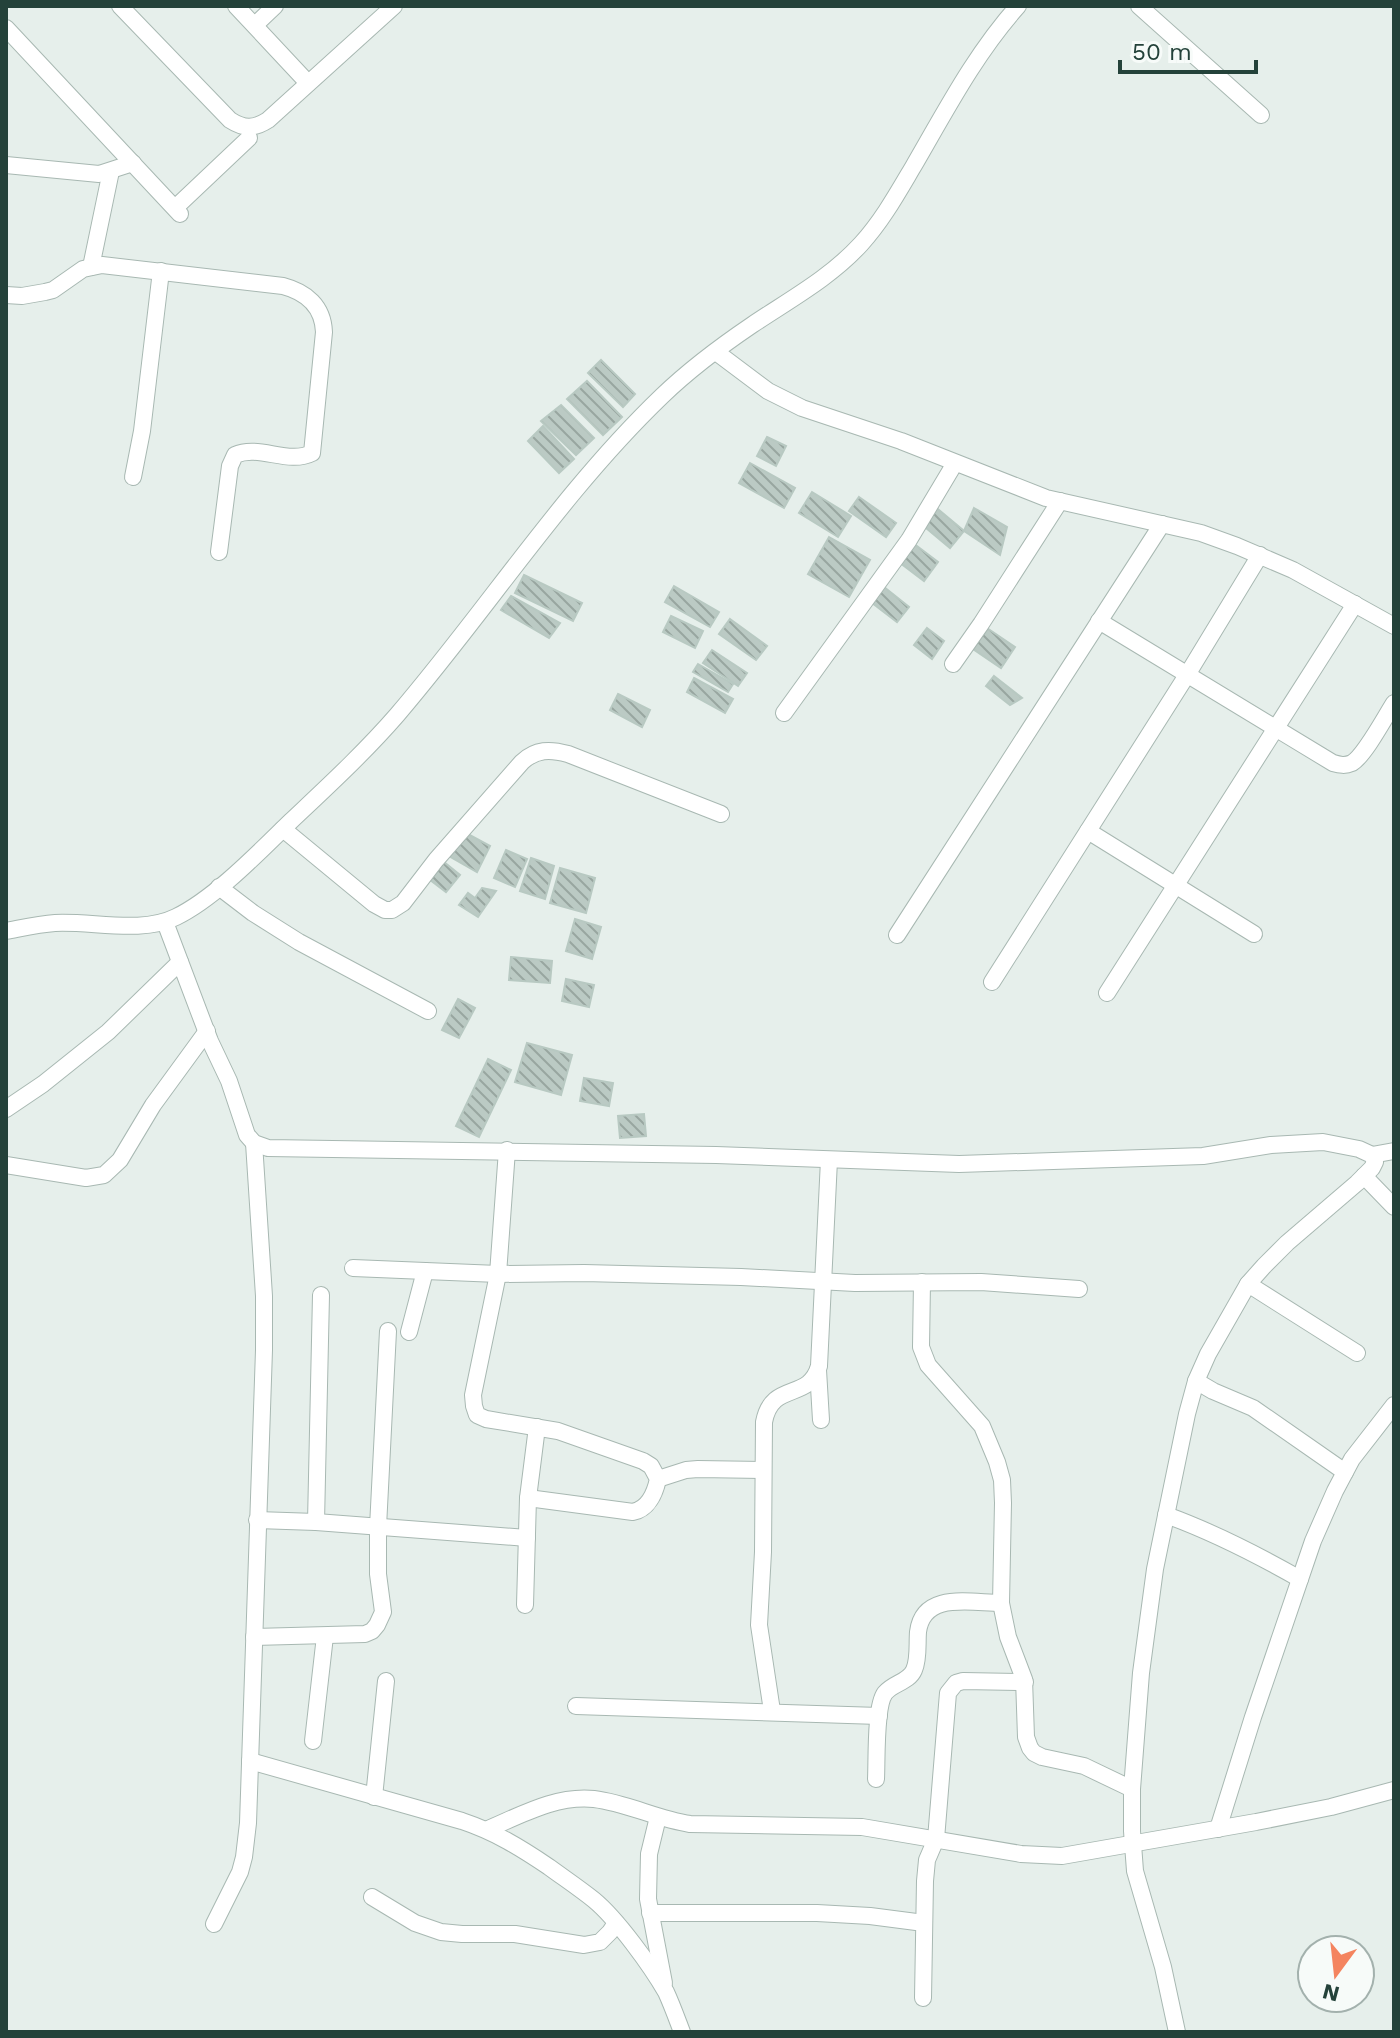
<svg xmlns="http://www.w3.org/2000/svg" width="1400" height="2038" font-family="'Work Sans',sans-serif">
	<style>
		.building { fill: url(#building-back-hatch); stroke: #b8c9c2; stroke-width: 2 }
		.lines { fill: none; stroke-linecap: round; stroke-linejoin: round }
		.minor-casing { stroke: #a8b8b2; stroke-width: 18 }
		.minor { stroke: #fff; stroke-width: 16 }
	</style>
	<defs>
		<pattern id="building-back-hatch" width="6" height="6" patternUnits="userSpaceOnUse" patternTransform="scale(2)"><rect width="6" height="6" fill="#bbcac4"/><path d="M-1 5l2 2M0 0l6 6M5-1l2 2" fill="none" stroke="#98a6a0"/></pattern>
	</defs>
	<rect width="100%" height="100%" fill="#e6efeb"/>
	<g class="building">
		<path d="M601,360L635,394L623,407L588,373Z"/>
		<path d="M587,381L622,417L603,435L567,399Z"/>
		<path d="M561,405L594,438L576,455L541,421Z"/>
		<path d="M543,426L574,459L559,473L528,441Z"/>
		<path d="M767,437L786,446L776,466L757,456Z"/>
		<path d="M750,463L795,488L784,508L739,483Z"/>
		<path d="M812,492L851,516L838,537L799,513Z"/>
		<path d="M859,497L896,523L886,537L849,511Z"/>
		<path d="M933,505L964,531L950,548L919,522Z"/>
		<path d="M974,508L1007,527L1000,555L964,531Z"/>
		<path d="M829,537L870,560L849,597L808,574Z"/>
		<path d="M909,540L938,562L924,581L895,559Z"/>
		<path d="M524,575L582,603L573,621L515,593Z"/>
		<path d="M879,583L909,607L897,622L867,599Z"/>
		<path d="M674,586L719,612L710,627L665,602Z"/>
		<path d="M511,596L560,623L549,638L501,610Z"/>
		<path d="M671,616L703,631L695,648L663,632Z"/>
		<path d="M730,619L767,646L756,660L719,634Z"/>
		<path d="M981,624L1015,647L1001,668L967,645Z"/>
		<path d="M927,628L944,641L932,659L914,645Z"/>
		<path d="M712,650L747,673L738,686L703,663Z"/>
		<path d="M698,664L733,684L728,692L693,672Z"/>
		<path d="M994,676L1022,698L1010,705L986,686Z"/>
		<path d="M694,678L733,699L725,713L687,692Z"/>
		<path d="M618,694L650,710L642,727L610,710Z"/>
		<path d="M464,832L490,846L477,872L442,852Z"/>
		<path d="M506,850L527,859L515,887L494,878Z"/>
		<path d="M439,858L460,875L446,892L425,876Z"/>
		<path d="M531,858L554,866L545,899L520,891Z"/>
		<path d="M560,868L595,878L586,913L550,903Z"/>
		<path d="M482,888L496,891L478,917L459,905L468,893L475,898Z"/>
		<path d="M575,919L601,927L592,959L566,951Z"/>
		<path d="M511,957L552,961L550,983L509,980Z"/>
		<path d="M566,979L594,985L589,1007L562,1001Z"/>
		<path d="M458,999L475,1008L459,1038L442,1030Z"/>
		<path d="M527,1043L572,1055L561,1095L515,1082Z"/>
		<path d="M488,1059L511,1070L479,1137L456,1126Z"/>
		<path d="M584,1078L613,1083L609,1106L580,1101Z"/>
		<path d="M644,1114L646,1136L620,1138L618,1116Z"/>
	</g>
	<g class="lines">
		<g class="minor-casing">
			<g id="minor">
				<path d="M120,6L230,120C244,129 254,129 268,120L394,6"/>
				<path d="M236,6L308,83"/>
				<path d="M1139,6L1261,115"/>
				<path d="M255,25L275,6"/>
				<path d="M6,28L180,214"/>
				<path d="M6,165L99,174L133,163"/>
				<path d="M175,208L249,138"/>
				<path d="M91,267L111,171"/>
				<path d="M6,295L22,296L45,292L53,290L83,269L102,265L283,286C306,292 323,306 324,332L312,453C288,465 259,444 235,455L230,466L219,552"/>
				<path d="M716,352L768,391L802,408L901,441L1046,498L1201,533L1237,546L1293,570L1394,626"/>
				<path d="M133,477L142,431L161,271"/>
				<path d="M1099,621L1333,763C1340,765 1345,766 1352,763C1365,755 1385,717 1394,703"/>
				<path d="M953,664L981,624L1060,501"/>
				<path d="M784,713L909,540L955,463"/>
				<path d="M283,829L374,904L385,910H392L403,903L436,860L522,762C536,749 550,749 568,754L721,814"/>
				<path d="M1088,831L1254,934"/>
				<path d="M219,887L253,913L299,942L428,1011"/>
				<path d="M165,922L210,1041L229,1081L247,1135L254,1143L268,1148L716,1155L959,1164L1203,1156L1271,1145L1323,1142L1359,1149L1372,1155L1375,1162L1372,1168L1357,1183L1287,1243L1264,1266L1248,1284L1208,1354L1196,1381L1187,1414L1155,1569L1141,1673L1132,1789V1831L1135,1871L1163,1967L1177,2032"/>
				<path d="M6,931C22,928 39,924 55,923C93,921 142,934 176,917C215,898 259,852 291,821C327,787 364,753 397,715C487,610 562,492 662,396C689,370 721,346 752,325C789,300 830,278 861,244C882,221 897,194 913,167C945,112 975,54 1018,6"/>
				<path d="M897,935L1162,524"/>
				<path d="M992,982L1187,675L1260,555"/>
				<path d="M1107,993L1355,604"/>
				<path d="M6,1109L43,1084L108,1032L180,962"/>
				<path d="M507,1150L498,1274L473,1395L474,1406L477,1415L486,1419L558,1431L643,1461L651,1466L658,1479C655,1493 648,1509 633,1512L528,1498"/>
				<path d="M1372,1155L1394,1151"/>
				<path d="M6,1165L86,1178L104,1175L120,1160L153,1105L207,1031"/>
				<path d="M1364,1176L1394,1207"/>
				<path d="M353,1268L498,1274L584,1273L741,1277L855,1283L981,1282L1079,1289"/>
				<path d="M922,1282L921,1347L928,1365L982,1426L997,1462L1002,1480L1003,1503L1001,1603L1008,1637L1024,1679L1026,1737L1030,1748L1034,1753L1042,1757L1084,1766L1132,1789"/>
				<path d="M1248,1284L1357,1353"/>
				<path d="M409,1332L425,1271"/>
				<path d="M818,1370L821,1420"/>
				<path d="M1196,1381L1213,1391L1253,1408L1345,1472"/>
				<path d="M658,1479L686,1470L698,1469L763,1470"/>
				<path d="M1166,1515C1213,1532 1256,1554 1300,1579"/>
				<path d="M257,1520L316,1522L527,1538"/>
				<path d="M316,1522L321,1295"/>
				<path d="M525,1605L528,1498L537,1427"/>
				<path d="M254,1637L365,1634L372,1631L377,1625L383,1612L378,1574V1527L388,1331"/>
				<path d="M576,1706L879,1716"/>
				<path d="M772,1711L759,1625L763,1552L764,1422C772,1380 809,1402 819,1366L829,1160"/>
				<path d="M313,1741L325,1636"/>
				<path d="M250,1761L462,1821C495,1832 521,1848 549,1867C564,1878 579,1888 594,1900C617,1919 651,1966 666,1992C672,2005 677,2019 682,2032"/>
				<path d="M876,1779C877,1760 875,1706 885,1693C893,1683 909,1682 914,1670C919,1659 917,1644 918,1632C923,1591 971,1603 1001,1603"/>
				<path d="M374,1797L386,1681"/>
				<path d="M658,1817L649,1854L648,1899L664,1983"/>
				<path d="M488,1829C521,1815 556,1795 594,1799C627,1803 657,1819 690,1824L862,1827L1021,1854L1062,1856L1256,1822L1331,1807L1394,1790"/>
				<path d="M1218,1829L1253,1717L1313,1541L1335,1491L1352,1459L1394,1405"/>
				<path d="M372,1897L415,1923L441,1932L462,1934H515L584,1945L600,1942L610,1932L616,1923"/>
				<path d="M650,1913H817L870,1916L924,1923"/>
				<path d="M214,1924L240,1872L244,1857L248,1823L264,1350V1296L254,1143"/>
				<path d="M923,1998L925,1881L927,1860L936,1839L948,1693L956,1683L963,1681L1025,1682"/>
			</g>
		</g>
		<use href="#minor" class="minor"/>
	</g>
	<rect width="1400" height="2038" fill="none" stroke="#24423a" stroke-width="16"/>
	<g transform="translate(1336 1974) rotate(195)"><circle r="38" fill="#f7fbf9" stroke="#a3b1ad" stroke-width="2"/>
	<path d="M0-6L14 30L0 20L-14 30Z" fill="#f4845f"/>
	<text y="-12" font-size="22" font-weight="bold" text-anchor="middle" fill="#24423a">N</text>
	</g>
	<path d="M1120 60v12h136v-12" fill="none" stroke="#24423a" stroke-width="4"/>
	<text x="1132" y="60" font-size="24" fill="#24423a" stroke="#f7fbf9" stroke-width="6" paint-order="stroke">50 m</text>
</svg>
